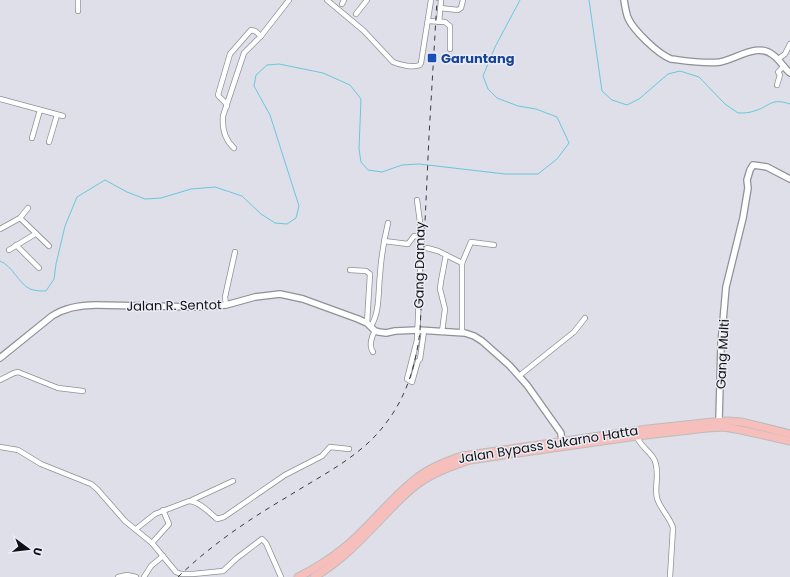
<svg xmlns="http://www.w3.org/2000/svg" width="790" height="577" font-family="Poppins,sans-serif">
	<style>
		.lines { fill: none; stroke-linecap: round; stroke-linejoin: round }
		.stream { stroke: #68c8de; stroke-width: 1 }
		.minor-casing { stroke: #8f9098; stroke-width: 6 }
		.tertiary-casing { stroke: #8f9098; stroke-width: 8 }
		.trunk-casing { stroke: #bcbcbd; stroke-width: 9 }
		.minor { stroke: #fff; stroke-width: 4.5 }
		.tertiary { stroke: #fff; stroke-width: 5.5 }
		.trunk { stroke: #f6bfbb; stroke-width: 7 }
		.rail { stroke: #3a3b3f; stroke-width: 1; stroke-dasharray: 5 5; stroke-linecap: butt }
		.transit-dot { fill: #1a4fb4; stroke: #ebedf6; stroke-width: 1.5 }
		.labels { text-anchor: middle; stroke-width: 3; stroke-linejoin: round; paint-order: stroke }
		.transit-label { font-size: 13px; font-weight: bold; fill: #164399; stroke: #ebedf6; text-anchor: start }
		.street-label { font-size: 13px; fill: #101114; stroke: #ebedf6 }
	</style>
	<rect width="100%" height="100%" fill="#dedfe8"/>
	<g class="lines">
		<g class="stream">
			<path d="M589,0L602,91L612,100L627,105L639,99L668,74L680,71L699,77L725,104L738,113C744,113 749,113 754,111C770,107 770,97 790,104"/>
			<path d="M0,261C13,266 18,283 30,289C35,291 42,291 46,291L54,279L56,264L65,226L77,197L105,180L127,192L145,199L161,198L191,189L215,187L242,196L261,214L275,223L287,224L296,218L299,206L270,115L254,86L256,75L267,65L279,64L323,73L350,85L361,99L359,149L361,162L368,170L382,172L402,165L419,164L505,174H538L557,159L569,143L557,117L536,109L518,106L497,98L488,89L483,76L495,47L520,0"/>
		</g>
		<g class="minor-casing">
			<g id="minor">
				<path d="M327,0L364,31L393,62C400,65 413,68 420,65L421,63L431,0"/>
				<path d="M342,4L344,0"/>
				<path d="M440,8L458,10L461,8L463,0"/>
				<path d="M78,11V0"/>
				<path d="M356,14L367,0"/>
				<path d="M428,21L445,22L450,26V49"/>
				<path d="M439,22L441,0"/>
				<path d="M778,59L785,54L790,44"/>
				<path d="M777,85L780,75L778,72L784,66"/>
				<path d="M0,99L63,116"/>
				<path d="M227,106C225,100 220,99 218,95L230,54L251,30L255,31L261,36"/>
				<path d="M32,138L40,110"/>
				<path d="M49,142L57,115"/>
				<path d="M234,148C225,140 222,128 223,116L244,53L261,36L289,0"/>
				<path d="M417,200L422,237L421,250L417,340L407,379L412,382L418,361L420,359L424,331"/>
				<path d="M20,218L49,246"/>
				<path d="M0,229L20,218L28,208"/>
				<path d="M384,241L408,244L414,236L422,237"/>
				<path d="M16,245L39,268"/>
				<path d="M427,248L438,251L462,263V332"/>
				<path d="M9,250L35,234"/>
				<path d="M462,263L471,242L494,245"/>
				<path d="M350,270L366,271L370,274L367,323"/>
				<path d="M226,305L225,297L235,252"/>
				<path d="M371,326C380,312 378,292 380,275C381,258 384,240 388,223"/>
				<path d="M442,332L445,309L440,289L441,281L446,255"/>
				<path d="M373,352C369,346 371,337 375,331"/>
				<path d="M519,376L574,332L585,318"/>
				<path d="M0,380L14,373L18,372L58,388L83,391"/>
				<path d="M637,436C639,446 651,451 655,461C660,475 654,486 657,498C660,509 670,517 673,528L670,577"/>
				<path d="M0,447L18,450L41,464L91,484L97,489L125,521L152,543L176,572L181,574H193L223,571L237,558L262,539L266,543L281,577"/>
				<path d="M192,500L233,481"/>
				<path d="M136,529L155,514L189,501C199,501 210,513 217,519L224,517L285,475L322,456L330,447L349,449"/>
				<path d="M152,543L169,524L163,510"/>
				<path d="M118,577L127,575L136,577"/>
				<path d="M144,577L151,566L163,556"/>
			</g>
		</g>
		<g class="tertiary-casing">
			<g id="tertiary">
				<path d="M624,0C625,6 626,13 628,18C634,31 658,54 671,59C687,61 705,64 720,62C737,59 757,42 773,55C780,60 784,68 790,73"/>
				<path d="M0,358L52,316C66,307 80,305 96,305L197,307L226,305L255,297L280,294L303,299L358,319L367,323L375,331L379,332L386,333L395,331L418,330L465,333L474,336L482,341L509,365L527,385L561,433L562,445"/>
				<path d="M719,421L721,344L726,287L743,218L748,188L747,180L750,170L753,165L767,167L790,179"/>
			</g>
		</g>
		<g class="trunk-casing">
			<g id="trunk">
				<path d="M298,577C315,569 330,559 345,547C371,526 391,497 418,477C431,467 447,461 462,456L648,429L713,422L728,421L742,422L790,434"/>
				<path d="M314,577C340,562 360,541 381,519C393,506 405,493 419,483C435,472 452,466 470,460L637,436L707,428L724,427L741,430L790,441"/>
			</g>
		</g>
		<use href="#minor" class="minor"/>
		<use href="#tertiary" class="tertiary"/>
		<use href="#trunk" class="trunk"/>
		<path class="rail" d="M178,577C211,545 248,520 287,497C322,475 362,456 386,423C407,396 416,364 420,331L429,136L437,0"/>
	</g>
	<rect class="transit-dot" x="427" y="53" width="10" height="10" rx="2"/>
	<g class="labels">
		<g class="transit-label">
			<text x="441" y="63">Garuntang</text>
		</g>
		<g class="street-label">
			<text transform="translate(419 265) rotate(-89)" y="5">Gang Damay</text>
			<text transform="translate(174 305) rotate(-1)" y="5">Jalan R. Sentot</text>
			<text transform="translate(722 354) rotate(-87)" y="5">Gang Multi</text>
			<text transform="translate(548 444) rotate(-9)" y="5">Jalan Bypass Sukarno Hatta</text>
		</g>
	</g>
	<g transform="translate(28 549) rotate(105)" stroke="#ebedf6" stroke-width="3" paint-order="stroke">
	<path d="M0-3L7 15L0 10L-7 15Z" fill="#101114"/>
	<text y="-6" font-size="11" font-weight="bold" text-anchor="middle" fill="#101114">U</text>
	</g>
</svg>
